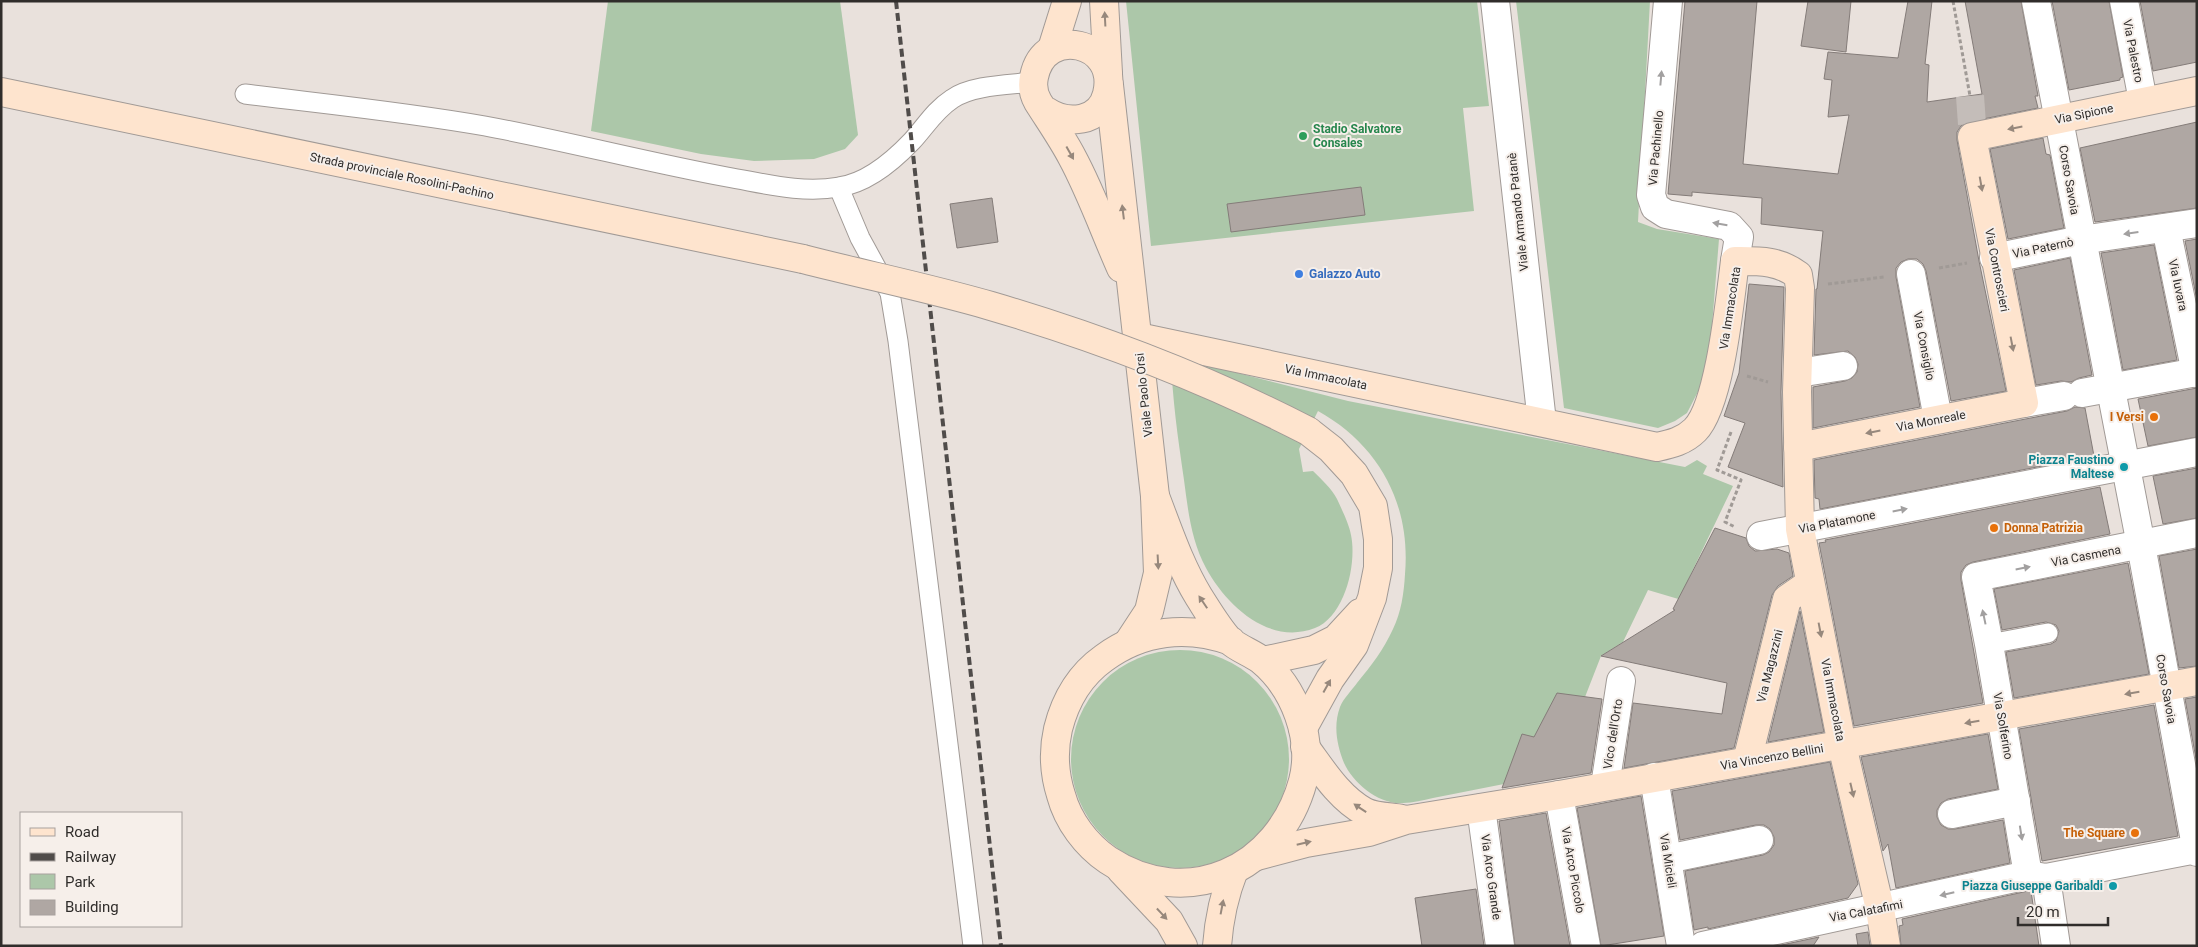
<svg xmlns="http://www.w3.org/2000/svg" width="2198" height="947" font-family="Roboto,sans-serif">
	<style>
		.green { fill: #acc7a9 }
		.building { fill: #afa7a3; stroke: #847c79 }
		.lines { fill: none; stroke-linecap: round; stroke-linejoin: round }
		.street-tunnel { stroke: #c4bdb9; stroke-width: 28; stroke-dasharray: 28 14; stroke-linecap: butt }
		.lane-casing { stroke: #a19a96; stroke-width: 21 }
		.street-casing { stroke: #a19a96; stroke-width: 30 }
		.secondary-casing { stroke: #a19a96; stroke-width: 30 }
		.path { stroke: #a09a96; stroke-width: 3; stroke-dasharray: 4 2.5; stroke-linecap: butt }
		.lane { stroke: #fff; stroke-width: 19 }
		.street { stroke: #fff; stroke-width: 28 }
		.secondary { stroke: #fee4ce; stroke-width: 28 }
		.rail { stroke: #504c4a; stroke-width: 4; stroke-dasharray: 8 4; stroke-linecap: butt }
		.secondary-bridge-casing { stroke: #a19a96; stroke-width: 30; stroke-linecap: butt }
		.secondary-bridge { stroke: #fee4ce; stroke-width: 28 }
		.oneway { fill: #97887c }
		.oneway2 { fill: #a2a0a0 }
		.leisure-dot { fill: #2e9e5b; stroke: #f6efea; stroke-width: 2 }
		.shop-dot { fill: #3f7fe0; stroke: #f6efea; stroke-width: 2 }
		.food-dot { fill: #e8710a; stroke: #f6efea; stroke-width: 2 }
		.culture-dot { fill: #0f9aa8; stroke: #f6efea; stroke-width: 2 }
		.labels { text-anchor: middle; stroke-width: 4; stroke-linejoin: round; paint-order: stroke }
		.street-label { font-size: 12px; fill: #302d2b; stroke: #f6efea }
		.leisure-label { font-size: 12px; font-weight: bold; fill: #27864d; stroke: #f6efea; text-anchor: start }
		.shop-label { font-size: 12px; font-weight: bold; fill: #366cbe; stroke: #f6efea; text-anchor: start }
		.food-label { font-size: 12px; font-weight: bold; fill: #c56008; stroke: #f6efea; text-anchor: end }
		.culture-label { font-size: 12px; font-weight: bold; fill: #0d838f; stroke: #f6efea; text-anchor: end }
	</style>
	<rect width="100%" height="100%" fill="#e9e1dc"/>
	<g class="green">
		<path d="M608,1H840L858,135L845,149L814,159L754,161L701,154L591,131Z"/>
		<path d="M1126,1H1477L1489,106L1463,108L1474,211L1151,246Z"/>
		<path d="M1516,1H1650L1638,222L1657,229L1719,239L1710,350L1705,378L1687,413L1675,421L1658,428L1564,408Z"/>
		<path d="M1171,356L1348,401L1685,467L1697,460L1707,466L1703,474L1733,486L1688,580L1708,588L1702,606L1648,590L1623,642L1601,656L1585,697L1534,737L1504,784C1480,789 1457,793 1433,798C1423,800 1413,803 1403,803C1379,805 1353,783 1344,763C1337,745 1333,726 1340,707C1343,699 1352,690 1357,683C1371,666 1384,649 1393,629C1401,613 1404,593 1405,574C1411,504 1379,445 1318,411L1299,449L1303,472L1313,471C1321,479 1332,489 1337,499C1342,510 1349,524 1351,535C1357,564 1345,616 1315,628C1269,646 1226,605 1206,568C1191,540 1188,510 1184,480C1178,438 1172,398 1171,356Z"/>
		<circle cx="1180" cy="759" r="109"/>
	</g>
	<g class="building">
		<path d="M1685,1H1757L1743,164L1838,174L1849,115L1828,117L1832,80L1824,79L1828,52L1898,58L1908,1H1932L1925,64L1929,65L1927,102L1982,94L1965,1H2021L2038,96H2035L2038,108L1968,122L1961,126L1957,132V140L1979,261L2006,391L1951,401L1926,271L1923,264L1917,259H1908L1901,262L1896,268V277L1920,407L1813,428V387L1845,381L1852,378L1857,372L1858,364L1855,357L1848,351L1814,355L1816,289H1817L1823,231L1761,224L1762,198L1692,192V196L1668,194Z"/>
		<path d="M1808,1H1851L1846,52L1801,46Z"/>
		<path d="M2052,1H2109L2123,77L2120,78V80L2069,90Z"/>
		<path d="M2140,1H2197V62L2153,71Z"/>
		<path d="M2197,122V208L2095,222L2080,148Z"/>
		<path d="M2043,138L2046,154L2050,155L2064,228L2008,239L1990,149Z"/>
		<path d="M1361,187L1365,215L1231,232L1227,204Z"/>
		<path d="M992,198L998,242L957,248L950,204Z"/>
		<path d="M2197,239V300L2185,241Z"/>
		<path d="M2154,245L2177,360L2123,370L2101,253Z"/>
		<path d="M2070,258L2092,375L2079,378L2071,382L2061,381L2036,385L2014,270Z"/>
		<path d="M1749,284L1784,287L1781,392L1783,487L1728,467L1745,423L1724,416L1739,373Z"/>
		<path d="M2197,388V437L2148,446L2138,399Z"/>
		<path d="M2075,407L2085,408L2094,456L1820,509L1819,499L1815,498L1814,460L2067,411Z"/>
		<path d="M2197,468V518L2163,524L2153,476Z"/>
		<path d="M2100,487L2110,534L1973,562L1966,565L1961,572V580L1983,703L1854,726L1819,543L1826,542L1825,540Z"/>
		<path d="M1715,528L1746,538L1749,546L1755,551L1777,549L1789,553L1793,576L1778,586L1772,595L1734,748L1624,768L1633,703L1722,714L1727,683L1601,656L1675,610L1673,609Z"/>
		<path d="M2197,549V666L2179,668L2159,556Z"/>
		<path d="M2128,563L2149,674L2014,698L2006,652L2051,644L2056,641L2059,631L2056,625L2046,622L2002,630L1994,589Z"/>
		<path d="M1800,611L1824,732L1768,742Z"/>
		<path d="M1557,693L1602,699L1591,773L1502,788L1522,734L1534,737Z"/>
		<path d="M2197,697V764L2185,699Z"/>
		<path d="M2154,705L2178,836L2042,861L2019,729Z"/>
		<path d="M1988,734L1998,789L1948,799L1941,803L1937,810V817L1941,825L1948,829H1955L2003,820L2010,863L1896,888L1888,844L1883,851L1861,757Z"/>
		<path d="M1830,762L1858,884L1848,898L1708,929V927L1694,930L1685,871L1763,855L1769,852L1774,845V837L1770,829L1764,825H1756L1680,840L1672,791Z"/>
		<path d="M1641,796L1664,936L1601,946L1577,808Z"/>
		<path d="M1546,813L1570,946H1515L1499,821Z"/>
		<path d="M1476,889L1484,946H1422L1415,898Z"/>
		<path d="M2028,891H2031L2039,946H1901L1899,926L1903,925L1902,919Z"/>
		<path d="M1868,932L1870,946H1858L1856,934Z"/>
		<path d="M1819,937L1813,946H1777Z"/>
	</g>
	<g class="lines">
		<path class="street-tunnel" d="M1970,96L1972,124"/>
		<g class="lane-casing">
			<g id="lane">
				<path d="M245,94C325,104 406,112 485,126C566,141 646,162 727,177C763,183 801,194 839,187C867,183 892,162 912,141C925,127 935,110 952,99C972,85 1009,85 1033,82"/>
				<path d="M839,188L860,238L890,293L898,341L973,946"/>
				<path d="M1989,644L2048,633"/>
			</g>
		</g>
		<g class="street-casing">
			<g id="street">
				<path d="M1495,1L1542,422"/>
				<path d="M1668,1L1651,195L1655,207L1666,214L1729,226L1739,237L1735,261"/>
				<path d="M2036,1L2141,545L2197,852"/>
				<path d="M2124,1L2143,101"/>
				<path d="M2166,228L2196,373"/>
				<path d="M1994,258L2081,240L2197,223"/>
				<path d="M1911,274L1938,419"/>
				<path d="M1798,373L1843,366"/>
				<path d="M2082,393L2197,372"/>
				<path d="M2024,403L2064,396"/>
				<path d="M1761,536L2197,452"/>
				<path d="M1654,777L1681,946"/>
				<path d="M1605,786L1621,681"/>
				<path d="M1559,795L1586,946"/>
				<path d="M1481,808L1500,946"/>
				<path d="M1952,814L2016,801"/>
				<path d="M1667,859L1759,840"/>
				<path d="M2028,875L1989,644L1976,577L2197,533"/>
				<path d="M2046,878L2056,946"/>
				<path d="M1703,946L2028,875L2046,878L2197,849"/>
			</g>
		</g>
		<g class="secondary-casing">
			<g id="secondary">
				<path d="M1104,1L1108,73"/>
				<path d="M1052,49L1067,1"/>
				<path d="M1109,85L1155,496L1158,573L1149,611L1128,643"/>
				<path d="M1,92L803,259"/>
				<path d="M1046,111C1067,125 1100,123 1107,94C1120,41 1044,24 1034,77C1032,86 1034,95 1038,102C1050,121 1062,138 1072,157C1091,192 1105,232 1121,268"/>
				<path d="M1138,337L1657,447C1671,444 1684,441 1695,430C1720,405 1730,299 1735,261C1759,261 1778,260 1798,275L1800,288L1797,392L1800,529L1842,745L1880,909L1886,946"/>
				<path d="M1798,447L2024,403L1972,137L2197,91"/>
				<path d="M1155,496C1168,530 1180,566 1199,597C1208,611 1218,628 1229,640C1237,648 1252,653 1261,660C1295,688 1314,739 1303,781C1279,870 1187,912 1108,860C1086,845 1068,821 1061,795C1054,773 1053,751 1058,729C1065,701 1080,675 1104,658C1142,630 1187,625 1231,641"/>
				<path d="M1263,661L1314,650L1336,639L1360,613"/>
				<path d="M1303,728L1330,679L1354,645L1372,598L1378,568V539L1373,506L1354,474L1331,449L1308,431"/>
				<path d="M1305,747C1322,770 1339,798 1365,812C1375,817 1391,817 1402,819"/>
				<path d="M1747,761L1787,599L1810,583"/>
				<path d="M1257,856L1306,843L1369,832L1406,820L1559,795L2197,681"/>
				<path d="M1121,870L1169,921L1183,946"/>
				<path d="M1217,946C1219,919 1224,895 1234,870"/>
			</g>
		</g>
		<g class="path">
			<path d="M1953,1L1970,96"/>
			<path d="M1939,268L1967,263"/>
			<path d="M1828,284L1884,277"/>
			<path d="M1747,376L1768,382"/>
			<path d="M1731,432L1717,470L1741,480L1725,522L1735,527"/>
		</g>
		<use href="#lane" class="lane"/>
		<use href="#street" class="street"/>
		<use href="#secondary" class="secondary"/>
		<path class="rail" d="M896,1L1001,946"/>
		<g class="secondary-bridge-casing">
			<path id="secondary-bridge" d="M803,259C865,275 929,288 991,306C1100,338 1207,379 1308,431"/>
		</g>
		<use href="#secondary-bridge" class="secondary-bridge"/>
	</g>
	<defs><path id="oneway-solid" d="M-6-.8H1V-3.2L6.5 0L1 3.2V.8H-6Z" transform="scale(1.25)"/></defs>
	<g class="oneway">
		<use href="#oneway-solid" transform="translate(1105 19) rotate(-93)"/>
		<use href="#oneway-solid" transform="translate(2015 128) rotate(169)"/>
		<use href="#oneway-solid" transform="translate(1070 153) rotate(61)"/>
		<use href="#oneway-solid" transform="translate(1981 184) rotate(80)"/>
		<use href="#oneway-solid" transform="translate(1123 212) rotate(-97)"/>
		<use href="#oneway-solid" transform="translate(2012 344) rotate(79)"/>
		<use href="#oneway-solid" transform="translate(1873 432) rotate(169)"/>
		<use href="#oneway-solid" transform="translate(1158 562) rotate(87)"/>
		<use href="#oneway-solid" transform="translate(1203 602) rotate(-124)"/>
		<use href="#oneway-solid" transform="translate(1820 630) rotate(79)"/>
		<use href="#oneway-solid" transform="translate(1327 686) rotate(-61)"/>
		<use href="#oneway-solid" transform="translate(2132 693) rotate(170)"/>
		<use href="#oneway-solid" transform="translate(1972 722) rotate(170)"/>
		<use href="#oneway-solid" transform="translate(1852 790) rotate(77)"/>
		<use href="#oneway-solid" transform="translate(1360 808) rotate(-146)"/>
		<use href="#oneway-solid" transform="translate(1304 843) rotate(-13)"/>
		<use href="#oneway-solid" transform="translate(1222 907) rotate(-79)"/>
		<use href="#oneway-solid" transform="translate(1162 914) rotate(47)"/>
	</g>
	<g class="oneway2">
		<use href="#oneway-solid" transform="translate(1661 78) rotate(-85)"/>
		<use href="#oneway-solid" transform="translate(1720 224) rotate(-170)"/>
		<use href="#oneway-solid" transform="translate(2131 233) rotate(172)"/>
		<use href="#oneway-solid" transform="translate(1900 510) rotate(-11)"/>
		<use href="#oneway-solid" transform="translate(2023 568) rotate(-11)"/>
		<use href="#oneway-solid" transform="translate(1984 617) rotate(-102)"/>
		<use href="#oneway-solid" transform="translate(2021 833) rotate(81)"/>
		<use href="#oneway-solid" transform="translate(1947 894) rotate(167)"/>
	</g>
	<circle class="leisure-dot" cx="1303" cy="136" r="5"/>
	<circle class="shop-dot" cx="1299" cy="274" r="5"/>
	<g class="food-dot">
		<circle cx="2154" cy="417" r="5"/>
		<circle cx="1994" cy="528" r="5"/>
		<circle cx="2135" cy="833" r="5"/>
	</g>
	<g class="culture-dot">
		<circle cx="2124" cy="467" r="5"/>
		<circle cx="2113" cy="886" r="5"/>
	</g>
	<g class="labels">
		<g class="street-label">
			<text transform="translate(2133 51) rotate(79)" y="4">Via Palestro</text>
			<text transform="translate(2084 114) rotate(-12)" y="4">Via Sipione</text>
			<text transform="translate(1656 148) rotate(-85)" y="4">Via Pachinello</text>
			<text transform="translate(402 176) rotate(12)" y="4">Strada provinciale Rosolini-Pachino</text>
			<text transform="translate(2069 180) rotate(80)" y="4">Corso Savoia</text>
			<text transform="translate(1518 212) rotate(-96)" y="4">Viale Armando Patanè</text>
			<text transform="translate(2043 248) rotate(-12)" y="4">Via Paternò</text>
			<text transform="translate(1997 270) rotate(79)" y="4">Via Controscieri</text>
			<text transform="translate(2178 285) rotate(78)" y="4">Via Iuvara</text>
			<text transform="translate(1730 308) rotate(-81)" y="4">Via Immacolata</text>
			<text transform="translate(1924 346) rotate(79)" y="4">Via Consiglio</text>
			<text transform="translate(1326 377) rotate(12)" y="4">Via Immacolata</text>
			<text transform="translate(1144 395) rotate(-96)" y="4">Viale Paolo Orsi</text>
			<text transform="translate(1931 421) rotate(-11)" y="4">Via Monreale</text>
			<text transform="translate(1837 522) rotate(-11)" y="4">Via Platamone</text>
			<text transform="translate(2086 556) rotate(-11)" y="4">Via Casmena</text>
			<text transform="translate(1770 666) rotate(-76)" y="4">Via Magazzini</text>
			<text transform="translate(2166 689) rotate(80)" y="4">Corso Savoia</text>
			<text transform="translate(1833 700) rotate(79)" y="4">Via Immacolata</text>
			<text transform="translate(2003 726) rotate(80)" y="4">Via Solferino</text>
			<text transform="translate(1613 734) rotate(-81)" y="4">Vico dell'Orto</text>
			<text transform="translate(1772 757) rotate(-10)" y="4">Via Vincenzo Bellini</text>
			<text transform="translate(1668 861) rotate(81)" y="4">Via Micieli</text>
			<text transform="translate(1573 870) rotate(80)" y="4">Via Arco Piccolo</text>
			<text transform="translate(1491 877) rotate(82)" y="4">Via Arco Grande</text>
			<text transform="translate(1866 911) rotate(-11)" y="4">Via Calatafimi</text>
		</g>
		<g class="leisure-label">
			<text x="1313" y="133">Stadio Salvatore<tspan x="1313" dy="14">Consales</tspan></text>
		</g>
		<g class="shop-label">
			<text x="1309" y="278">Galazzo Auto</text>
		</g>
		<g class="food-label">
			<text x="2144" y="421">I Versi</text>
			<text x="2004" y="532" text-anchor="start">Donna Patrizia</text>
			<text x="2125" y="837">The Square</text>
		</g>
		<g class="culture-label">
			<text x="2114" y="464">Piazza Faustino<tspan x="2114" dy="14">Maltese</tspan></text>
			<text x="2103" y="890">Piazza Giuseppe Garibaldi</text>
		</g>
	</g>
	<rect width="2198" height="947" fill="none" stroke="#302d2b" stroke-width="5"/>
	<rect x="20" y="812" width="162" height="115" fill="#f6efea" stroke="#a7a19e"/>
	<rect x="30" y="828" width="25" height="8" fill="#fee4ce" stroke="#a7a19e"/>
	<text x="65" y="837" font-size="15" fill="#302d2b">Road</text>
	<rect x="30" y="853" width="25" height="8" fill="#504c4a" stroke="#a7a19e"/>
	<text x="65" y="862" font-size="15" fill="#302d2b">Railway</text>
	<rect x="30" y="874" width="25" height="15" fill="#acc7a9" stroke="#a7a19e"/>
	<text x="65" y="887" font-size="15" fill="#302d2b">Park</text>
	<rect x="30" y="900" width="25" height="15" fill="#afa7a3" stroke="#a7a19e"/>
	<text x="65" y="912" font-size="15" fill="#302d2b">Building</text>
	<path d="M2018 917v8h90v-8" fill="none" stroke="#302d2b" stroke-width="2.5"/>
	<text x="2026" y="917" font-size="15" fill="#302d2b" stroke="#f6efea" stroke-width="4" paint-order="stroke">20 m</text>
</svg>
